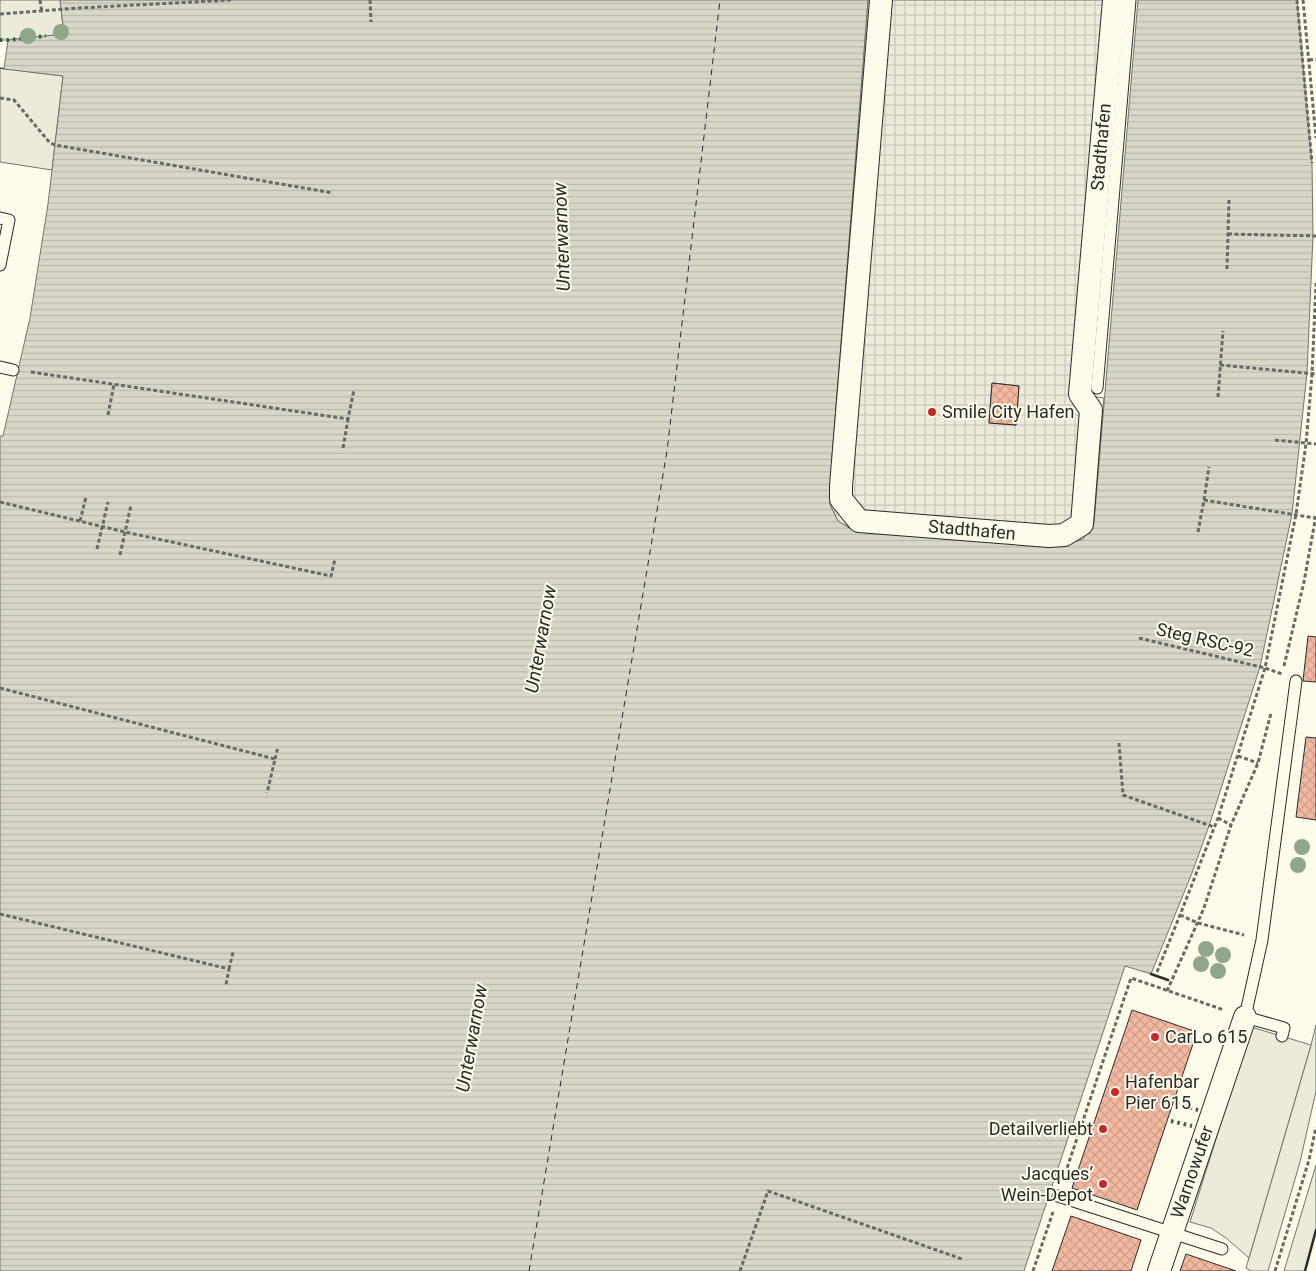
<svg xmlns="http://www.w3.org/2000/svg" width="1316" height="1271" font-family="Roboto,sans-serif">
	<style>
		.grass { fill: #ecebdb; stroke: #74746e }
		.parking { fill: #eceadb; stroke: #74746e }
		.plaza { fill: url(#plaza-grid); stroke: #74746e; fill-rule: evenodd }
		.water { fill: url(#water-rules); stroke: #74746e }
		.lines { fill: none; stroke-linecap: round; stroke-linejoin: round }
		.ferry { stroke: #2b2b2b; stroke-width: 1; stroke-dasharray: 6 5; stroke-linecap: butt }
		.building { fill: url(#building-cross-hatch); stroke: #2b2b2b }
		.lane-casing { stroke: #2b2b2b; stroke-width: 13 }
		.street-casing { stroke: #2b2b2b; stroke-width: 24 }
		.path { stroke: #6a6964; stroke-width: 3; stroke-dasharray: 4 2.5; stroke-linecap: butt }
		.lane { stroke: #fdfbea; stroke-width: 11 }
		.street { stroke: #fdfbea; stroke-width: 22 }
		.hedge { stroke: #34623c; stroke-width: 4; stroke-dasharray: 2.5 4; stroke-linecap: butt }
		.fence { stroke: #2b2b2b; stroke-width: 1; stroke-dasharray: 6 2.5; stroke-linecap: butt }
		.wall { stroke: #2b2b2b; stroke-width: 2.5 }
		.tree { fill: #8ea78a }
		.poi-dot { fill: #c62828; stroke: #fdfbea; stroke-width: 2 }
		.labels { text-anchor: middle; stroke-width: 4; stroke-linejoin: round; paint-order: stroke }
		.street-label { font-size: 18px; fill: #2b2b2b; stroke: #fdfbea }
		.poi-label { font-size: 18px; fill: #2b2b2b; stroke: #fdfbea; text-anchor: start }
		.water-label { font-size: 19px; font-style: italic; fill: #2b2b2b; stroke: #fdfbea }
	</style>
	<defs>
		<pattern id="plaza-grid" width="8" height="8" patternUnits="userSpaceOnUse" patternTransform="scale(1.25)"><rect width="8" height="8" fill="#eceadb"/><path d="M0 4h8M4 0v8" fill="none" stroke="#cbc9bc"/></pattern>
		<pattern id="water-rules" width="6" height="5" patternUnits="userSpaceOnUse" patternTransform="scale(1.25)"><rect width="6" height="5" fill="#d8d7c9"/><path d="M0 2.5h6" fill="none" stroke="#bab9ad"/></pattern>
		<pattern id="building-cross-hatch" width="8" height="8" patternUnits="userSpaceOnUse" patternTransform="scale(1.25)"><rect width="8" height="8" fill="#f2b8a0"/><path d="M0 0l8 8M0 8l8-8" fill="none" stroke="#d09e8a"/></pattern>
	</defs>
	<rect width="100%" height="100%" fill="#fdfbea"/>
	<g class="grass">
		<path d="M0,0H60L64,34L8,40H0Z"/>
		<path d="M0,68L63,76L52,170L0,162Z"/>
		<path d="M1316,1025V1091L1300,1162L1268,1271H1251L1246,1268L1311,1045Z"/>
		<path d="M1316,1165V1230L1306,1268L1305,1271H1284Z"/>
	</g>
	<path class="parking" d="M1251,1027L1311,1045L1249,1258L1226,1238L1211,1228L1190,1222Z"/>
	<path class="plaza" d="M868,0H1123L1091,396L1104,398L1094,523L1084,539L1062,546L856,532L838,521L830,505L832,457ZM992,383L1019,386L1016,425L989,423Z"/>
	<path class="water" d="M60,0H868L832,457L830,505L838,521L856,532L1062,546L1083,539L1094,523L1138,0H1297L1312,163L1313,236L1307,373L1292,514L1260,667L1209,826L1192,873L1151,974L1125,966L1024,1271H0V436H3L30,318L48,204L63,76L4,69L8,40L64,34Z"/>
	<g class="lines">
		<path class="ferry" d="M529,1271L667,451L720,0"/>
	</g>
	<g class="building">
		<path d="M992,383L1019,386L1016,425L989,423Z"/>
		<path d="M1308,636L1316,637V682L1303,681Z"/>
		<path d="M1306,737L1316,738V820L1296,817Z"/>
		<path d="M1132,1010L1197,1032L1137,1210L1072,1188Z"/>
		<path d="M1071,1216L1141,1240L1131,1271H1052Z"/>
		<path d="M1186,1254L1236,1271H1180Z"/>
	</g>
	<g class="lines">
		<g class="lane-casing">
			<g id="lane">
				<path d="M0,218L9,220L0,265"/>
				<path d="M0,367L13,370"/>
				<path d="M1097,388L1130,0"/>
				<path d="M1282,1036L1284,1028L1245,1017L1262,940L1296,681"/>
				<path d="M1058,1196L1222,1249"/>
			</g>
		</g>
		<g class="street-casing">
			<g id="street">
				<path d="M881,0L841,486V499L859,521L1049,536L1064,535L1082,524L1091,410L1080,394L1114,0"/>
				<path d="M1159,1271L1245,1017"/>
			</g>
		</g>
		<g class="path">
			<path d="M40,0L42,12"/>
			<path d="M370,0L371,22"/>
			<path d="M1297,0L1312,163"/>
			<path d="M1303,0L1316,138"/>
			<path d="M0,14L79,8L231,0"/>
			<path d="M1309,60L1316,59"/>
			<path d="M0,98L14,100L50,143L55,145L333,193"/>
			<path d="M1228,234L1316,236"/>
			<path d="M1227,269L1229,200"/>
			<path d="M1220,365L1316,374"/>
			<path d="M31,372L348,419L354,390"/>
			<path d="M1218,397L1223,331"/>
			<path d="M108,415L114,384"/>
			<path d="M1275,440L1316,444"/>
			<path d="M343,448L348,419"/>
			<path d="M1204,500L1315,518"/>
			<path d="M0,502L125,532L331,576L335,559"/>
			<path d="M80,521L86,497"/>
			<path d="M1198,532L1204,500L1209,467"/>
			<path d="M97,549L108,502"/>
			<path d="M120,555L131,505"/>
			<path d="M1139,638L1265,668L1282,674"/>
			<path d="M1284,666L1304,582L1316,515"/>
			<path d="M0,688L275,759L267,793"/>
			<path d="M1119,743L1123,795L1214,827"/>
			<path d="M1238,756L1258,763"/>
			<path d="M275,759L278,747"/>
			<path d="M1218,818L1231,825"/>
			<path d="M0,914L229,969L226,985"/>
			<path d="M1180,915L1198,923L1244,935"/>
			<path d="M229,969L233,952"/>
			<path d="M1157,972L1180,915L1218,818L1265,668L1296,514L1306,444L1312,374L1316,283"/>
			<path d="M1167,991L1204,908L1231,825L1258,763L1271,713"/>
			<path d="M1063,1180L1131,978L1224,1010"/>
			<path d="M740,1271L768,1191L962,1259"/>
			<path d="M1033,1271L1053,1212"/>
			<path d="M1275,1271L1309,1160L1316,1127"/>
		</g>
		<use href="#lane" class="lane"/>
		<use href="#street" class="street"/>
		<g class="hedge">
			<path d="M0,40H8L46,36"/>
			<path d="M1177,1104L1198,1110"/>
			<path d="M1171,1121L1192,1126"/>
		</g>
		<path class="fence" d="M0,68L4,69"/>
		<g class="wall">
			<path d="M1151,974L1168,980"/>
			<path d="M1305,1271L1316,1230"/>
		</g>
	</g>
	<g class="tree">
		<circle cx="61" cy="32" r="8"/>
		<circle cx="28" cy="36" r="8"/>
		<circle cx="1302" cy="847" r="8"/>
		<circle cx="1298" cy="865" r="8"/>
		<circle cx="1206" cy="949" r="8"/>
		<circle cx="1223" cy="955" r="8"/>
		<circle cx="1201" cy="964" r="8"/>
		<circle cx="1218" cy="971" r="8"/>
	</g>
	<g class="poi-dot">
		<circle cx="932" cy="412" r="5"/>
		<circle cx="1155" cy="1037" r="5"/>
		<circle cx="1115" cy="1092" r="5"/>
		<circle cx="1103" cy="1129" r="5"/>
		<circle cx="1103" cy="1184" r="5"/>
	</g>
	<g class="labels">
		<g class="street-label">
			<text transform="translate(1101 147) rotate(-85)" y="6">Stadthafen</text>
			<text transform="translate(972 530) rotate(5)" y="6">Stadthafen</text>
			<text transform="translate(1205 640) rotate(13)" y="6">Steg RSC-92</text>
			<text transform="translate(1192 1172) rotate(-71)" y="6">Warnowufer</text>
		</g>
		<g class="poi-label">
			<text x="942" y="418">Smile City Hafen</text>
			<text x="1165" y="1043">CarLo 615</text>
			<text x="1125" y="1088">Hafenbar<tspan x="1125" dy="21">Pier 615</tspan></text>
			<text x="1093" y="1135" text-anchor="end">Detailverliebt</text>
			<text x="1093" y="1180" text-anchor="end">Jacques’<tspan x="1093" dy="21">Wein-Depot</tspan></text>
		</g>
		<g class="water-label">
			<text transform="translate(561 237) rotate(-92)" y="7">Unterwarnow</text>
			<text transform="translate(540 639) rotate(-80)" y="7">Unterwarnow</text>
			<text transform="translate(471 1038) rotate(-80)" y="7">Unterwarnow</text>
		</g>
	</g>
</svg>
